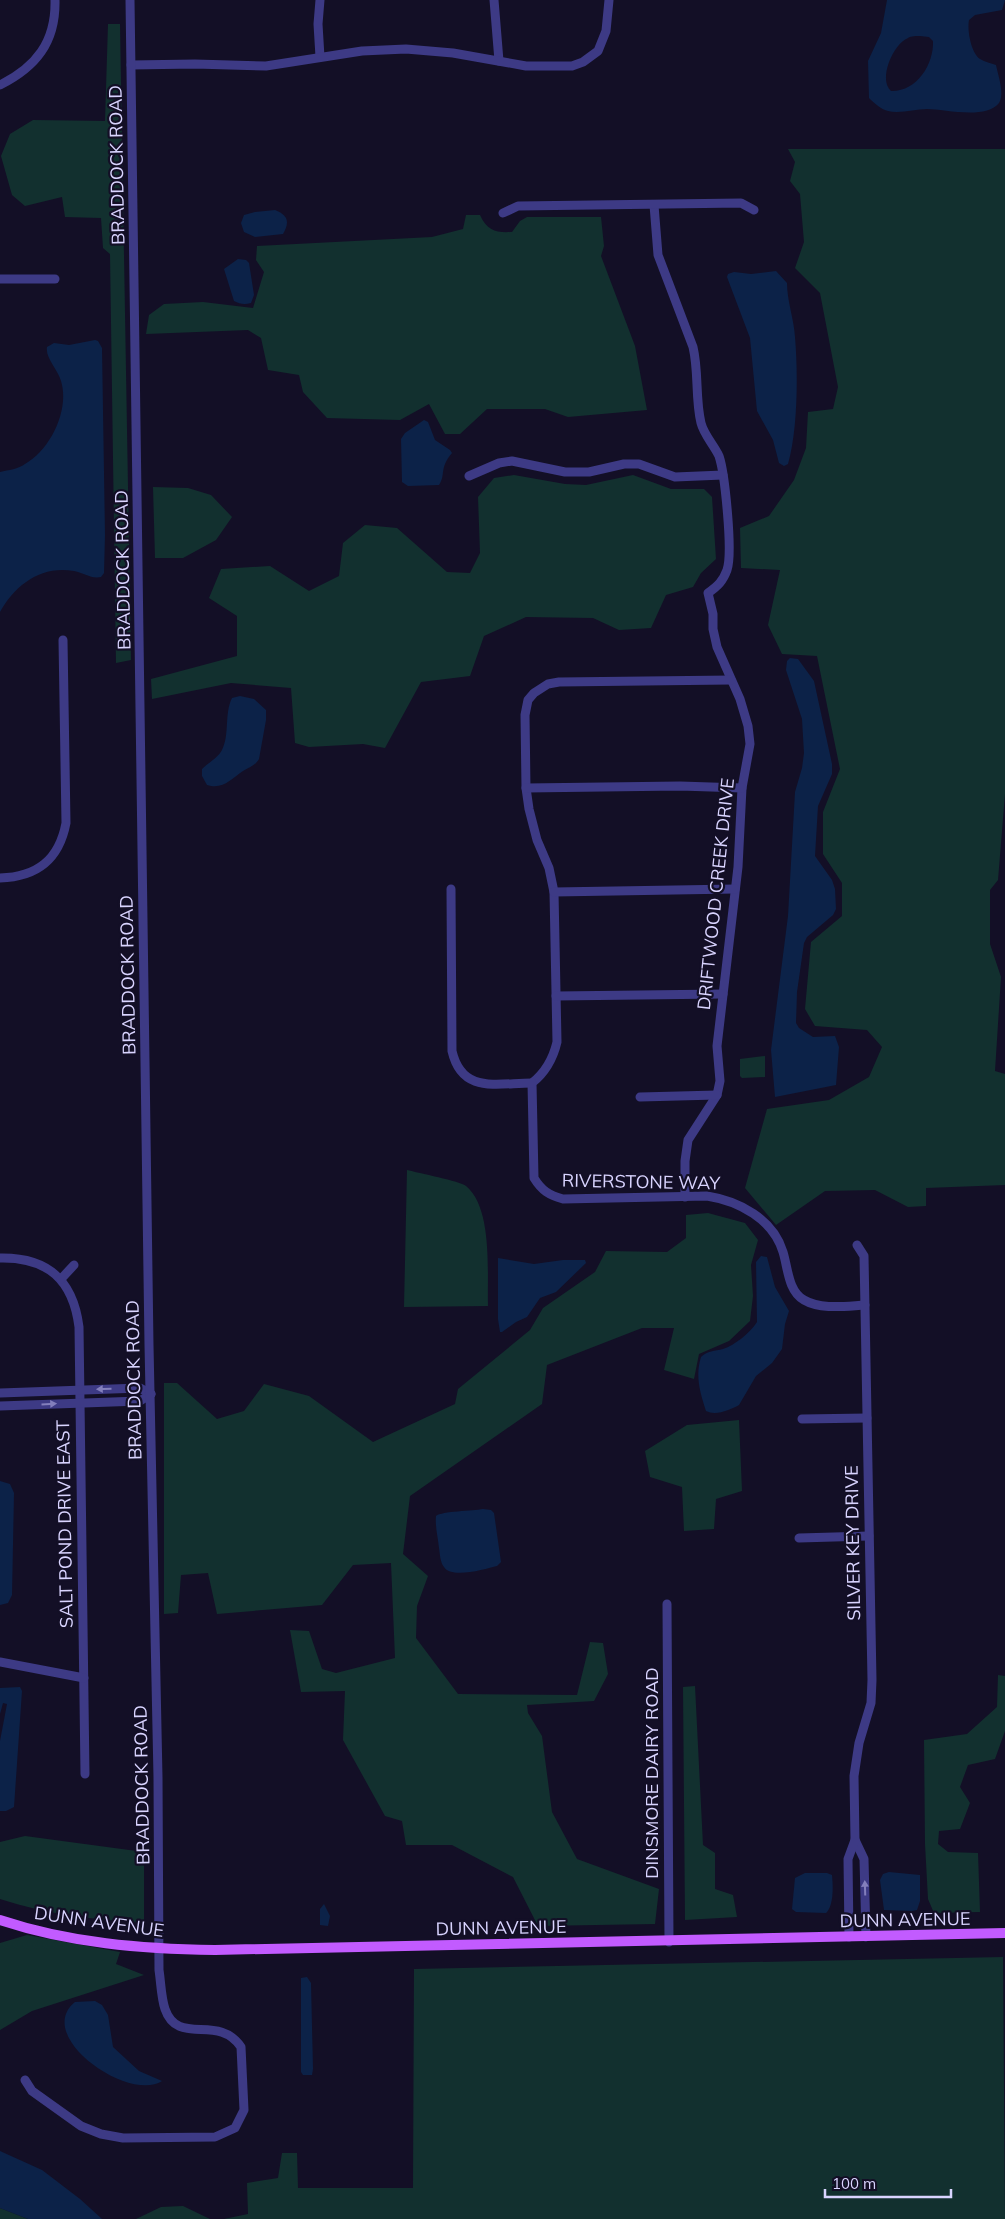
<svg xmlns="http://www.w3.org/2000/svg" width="1005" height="2219" font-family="Mulish,sans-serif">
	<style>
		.green { fill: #12302f }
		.water { fill: #0c2248; fill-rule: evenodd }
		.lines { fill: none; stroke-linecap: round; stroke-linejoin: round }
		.minor { stroke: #3d3a85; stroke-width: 9 }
		.major { stroke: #c25bff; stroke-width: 10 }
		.oneway { fill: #837fbc }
		.labels { text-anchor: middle; stroke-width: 4.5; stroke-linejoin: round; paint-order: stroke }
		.street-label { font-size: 18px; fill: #d9d4ff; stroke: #130f26 }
	</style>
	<rect width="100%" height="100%" fill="#130f26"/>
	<g class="green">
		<path d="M108,24H120L131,660L116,663L110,254L103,248L101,218L65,217L62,197L25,206L12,195L1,156L10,134L33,120L105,121Z"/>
		<path d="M788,149H1005V794L998,880L990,890V944L1001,977L995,1071L1005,1074V1185L926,1188V1206L908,1207L875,1190L825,1191L776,1225L745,1188L767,1109L829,1100L869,1077L882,1047L867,1030L815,1026L805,1009L811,942L842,916V883L823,854V812L840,769L817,656L782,654L768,625L780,570L741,568L740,528L769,516L794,480L806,448L808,412L833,409L838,387L820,293L795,268L804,242L800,194L790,181L795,162Z"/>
		<path d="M466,215H480C487,231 497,233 512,232L520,221L527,217H601L604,246L601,256L635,346L647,410L568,417L545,409H487L460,434H445L429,404L400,420L327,418L303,392L299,375L268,370L261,338L248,330L146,334L149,315L164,304L203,302L253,308L264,272L256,260L257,246L432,237L463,229Z"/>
		<path d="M514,475L565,484L586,485L633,475L671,489H704L712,497L716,559L701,573L693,587L666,595L651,628L619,630L593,618L526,617L484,636L470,676L421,682L385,748L363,744L309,747L295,743L291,688L231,683L152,699L151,679L237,656V616L209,598L221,569L270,566L309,591L339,576L343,543L365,525L397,528L447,572L470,573L480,553L478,497L494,478Z"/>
		<path d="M153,487L188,488L211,495L232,517L216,540L183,558H155Z"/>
		<path d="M765,1056V1077L742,1078L740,1076V1059Z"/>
		<path d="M407,1170C418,1173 460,1181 466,1186C493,1208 487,1274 488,1306L404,1307Z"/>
		<path d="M708,1213L745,1223L758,1240L751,1265L753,1296L750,1321L729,1341L699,1354L694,1379L664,1370L674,1328H642L547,1365L542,1404L410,1496L403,1554L428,1576L417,1606L416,1638L458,1694L577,1695L590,1642L603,1643L608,1674L594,1701L527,1705L528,1713L542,1736L552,1812L577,1859L659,1889L655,1924L538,1926L513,1877L452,1845H406L402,1821L385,1816L343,1740L345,1691L301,1692L290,1630L309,1631L322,1669L336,1673L395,1658L391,1563L353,1565L322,1605L217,1614L208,1573L181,1575L178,1613L164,1614V1383H177L217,1419L244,1411L264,1384L309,1396L373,1442L455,1404L458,1389L530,1330L543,1308L595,1272L606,1251L667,1252L686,1238V1215Z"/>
		<path d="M739,1420L742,1491L716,1499L714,1529L684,1531L682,1487L650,1477L645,1451L687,1425Z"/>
		<path d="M998,1675L1005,1676V1731L995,1759L968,1765L960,1787L970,1803L960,1829L939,1831L938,1844L948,1852L978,1853L980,1912L934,1913L928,1899L925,1844L924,1740L967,1734L997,1707Z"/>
		<path d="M695,1686L703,1845L715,1853V1889L733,1895L737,1917L685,1920L683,1687Z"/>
		<path d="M25,1836L144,1852V1923C95,1920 46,1914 0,1899V1842Z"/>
		<path d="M27,1935L120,1952L116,1964L144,1975L32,2011L0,2030V1943Z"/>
		<path d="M1003,1957L1005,2219H224L248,2214L247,2183L278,2178L282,2153H297L298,2188H413L414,1969Z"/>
		<path d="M183,2206L210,2219H136L161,2207Z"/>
		<path d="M0,2208L28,2219H0Z"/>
	</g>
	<g class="water">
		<path d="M887,0H1005L1002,10L975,15L969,20C967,30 971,53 980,59C985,62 991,63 996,65C998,75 1005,94 999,103C986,120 944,109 927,109C915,109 900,114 888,111C882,110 874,103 869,98L868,61L881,33ZM920,36L929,37L933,41C934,65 916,92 891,91C878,79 893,44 908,38C911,36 917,36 920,36Z"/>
		<path d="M275,210C288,215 290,222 283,234L255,237L244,232L241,223L244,215L255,212Z"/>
		<path d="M238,259L246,260L249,263L254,295L251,303C244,305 240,304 234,301L224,269Z"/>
		<path d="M734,272L751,274L776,271L787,283C787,301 794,319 795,337C798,373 798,429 788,464L784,466L779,463L773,440L757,411L750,338L727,277L728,274Z"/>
		<path d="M95,340L98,341L102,348L105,535L104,573L101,577C91,579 84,573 74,571C41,565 15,585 0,612V472C9,470 18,469 25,464C50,450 70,410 61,381C58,370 45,358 47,347L54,343L69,345Z"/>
		<path d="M424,420L428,422L435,440L450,450L452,453C439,468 446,475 439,485L408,486L402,482L401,439L405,433Z"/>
		<path d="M790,658L798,659L814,681L832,764V774L818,806L815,856L832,880L835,889L836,909L833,915L807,937L804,943L797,992L796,1023L799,1028L813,1037L835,1036L839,1047L836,1085L775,1097L771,1050L788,916L795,792L802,768L804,753L802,719L786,670L787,661Z"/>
		<path d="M240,696L254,699L266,710V720L259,759C255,766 249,767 243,771C231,779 223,790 207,785L202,776V769C209,762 218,758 222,750C230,734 224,714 232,698Z"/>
		<path d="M761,1256L767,1257L775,1287L789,1311L785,1324L782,1349L772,1363L756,1376L739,1405C730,1410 716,1416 706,1411C700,1392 695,1376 701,1357C707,1351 715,1351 723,1349C735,1345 750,1333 757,1322L756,1262Z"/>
		<path d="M498,1258L534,1264L563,1260H585L586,1263L556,1292L540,1298L527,1317L516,1322L502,1332H500L498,1319Z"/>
		<path d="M0,1481L10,1484L14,1493L12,1595L8,1603L0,1605Z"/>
		<path d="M483,1509L491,1510L494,1513L501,1562L497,1566C486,1569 451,1579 444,1567C440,1562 440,1554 439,1548C438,1537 435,1527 436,1516C442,1511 473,1511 483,1509Z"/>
		<path d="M20,1687L22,1691L14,1807L6,1811H0V1741L7,1704L3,1703L0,1714V1688Z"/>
		<path d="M889,1872L920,1875V1901L917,1910L912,1911L884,1910L880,1880L883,1874Z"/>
		<path d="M805,1873H827L832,1875C833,1886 834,1905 826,1913L796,1912L792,1909L795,1878Z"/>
		<path d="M324,1904L330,1916L328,1926L320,1925V1909Z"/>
		<path d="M307,1977L311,1983L313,2069L312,2075H303L301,2072V1978Z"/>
		<path d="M95,2001L102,2005L108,2015L113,2047L139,2071L162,2081C129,2103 33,2036 75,2002Z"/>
		<path d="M0,2151L42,2170L80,2199L102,2219H28L0,2208Z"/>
	</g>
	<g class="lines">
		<g class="minor">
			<path d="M320,0L318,24L320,57"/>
			<path d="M494,0L499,61"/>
			<path d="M131,65L195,64L266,66L362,51L406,49L453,53L526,66H572L583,62L598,51L606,31L609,0"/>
			<path d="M0,85C36,67 56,42 55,0"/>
			<path d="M654,205L658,255L693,347C699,372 695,398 701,423C704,435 714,445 719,456C725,474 733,553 727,570C723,581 718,586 708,593L713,614V629L717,647L740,699L748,726L750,744L742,788L738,867L717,1046L720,1081L717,1095L688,1140L685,1161V1197"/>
			<path d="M503,213L518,206L741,203L754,210"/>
			<path d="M0,279H55"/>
			<path d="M469,476L499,463L512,461L565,472H589L624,464H639L675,477L723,475"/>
			<path d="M731,680L559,682L548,684L534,693L528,700L525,715L526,788L529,809L537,840L549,868L554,892L557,1042C553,1059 546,1072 532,1083L534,1178C542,1191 549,1195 563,1199L707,1196C739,1201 773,1219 783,1252C788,1268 788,1291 804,1300C821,1310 846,1306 865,1305"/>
			<path d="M526,788L680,786L742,788"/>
			<path d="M0,878C37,877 59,860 66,823L63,640"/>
			<path d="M451,889L452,1051C462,1094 496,1083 532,1083"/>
			<path d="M554,892L735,889"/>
			<path d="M556,996L723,994"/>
			<path d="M640,1097L717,1095"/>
			<path d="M0,1258C48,1257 73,1280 79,1327L85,1774"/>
			<path d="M61,1279L74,1265"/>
			<path d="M0,1393L140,1388L151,1394"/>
			<path d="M0,1406L140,1401L151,1394"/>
			<path d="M802,1419L867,1418"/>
			<path d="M799,1538L869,1536"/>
			<path d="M667,1604L669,1942"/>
			<path d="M0,1662L84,1678"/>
			<path d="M855,1840L864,1859L866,1937"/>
			<path d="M849,1937L848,1859L855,1840L854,1776L859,1743L871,1703L872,1680L864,1256L857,1245"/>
			<path d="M25,2080L32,2091L81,2126L101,2134L123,2138L215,2137L235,2128L244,2110L241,2047C218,2013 178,2047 165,2009C161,1997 161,1983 159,1970L158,1777L149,1345L130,0"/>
		</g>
		<path class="major" d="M0,1920C69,1943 142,1949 215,1950L1005,1933"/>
	</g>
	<defs><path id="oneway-solid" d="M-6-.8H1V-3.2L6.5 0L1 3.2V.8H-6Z" transform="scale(1.25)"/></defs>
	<g class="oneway">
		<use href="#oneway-solid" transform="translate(104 1389) rotate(178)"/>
		<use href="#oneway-solid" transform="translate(49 1404) rotate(-3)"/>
		<use href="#oneway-solid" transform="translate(865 1888) rotate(-92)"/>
	</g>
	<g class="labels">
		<g class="street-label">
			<text transform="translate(117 165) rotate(-91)" y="6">BRADDOCK ROAD</text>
			<text transform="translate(123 570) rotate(-91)" y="6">BRADDOCK ROAD</text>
			<text transform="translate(716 894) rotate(-84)" y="6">DRIFTWOOD CREEK DRIVE</text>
			<text transform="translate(128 975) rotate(-91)" y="6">BRADDOCK ROAD</text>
			<text transform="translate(641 1182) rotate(1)" y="6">RIVERSTONE WAY</text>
			<text transform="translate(134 1380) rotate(-91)" y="6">BRADDOCK ROAD</text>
			<text transform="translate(65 1524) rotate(-91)" y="6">SALT POND DRIVE EAST</text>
			<text transform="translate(853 1543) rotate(-91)" y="6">SILVER KEY DRIVE</text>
			<text transform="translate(652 1773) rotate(-90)" y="6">DINSMORE DAIRY ROAD</text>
			<text transform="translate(142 1785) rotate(-91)" y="6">BRADDOCK ROAD</text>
			<text transform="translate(905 1920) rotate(-1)" y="6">DUNN AVENUE</text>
			<text transform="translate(99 1922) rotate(8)" y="6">DUNN AVENUE</text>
			<text transform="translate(501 1928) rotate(-1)" y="6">DUNN AVENUE</text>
		</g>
	</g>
	<path d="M825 2189v8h126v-8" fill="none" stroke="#d9d4ff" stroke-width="2.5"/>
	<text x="832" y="2189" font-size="15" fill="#d9d4ff" stroke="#130f26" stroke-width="4" paint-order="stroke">100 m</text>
</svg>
